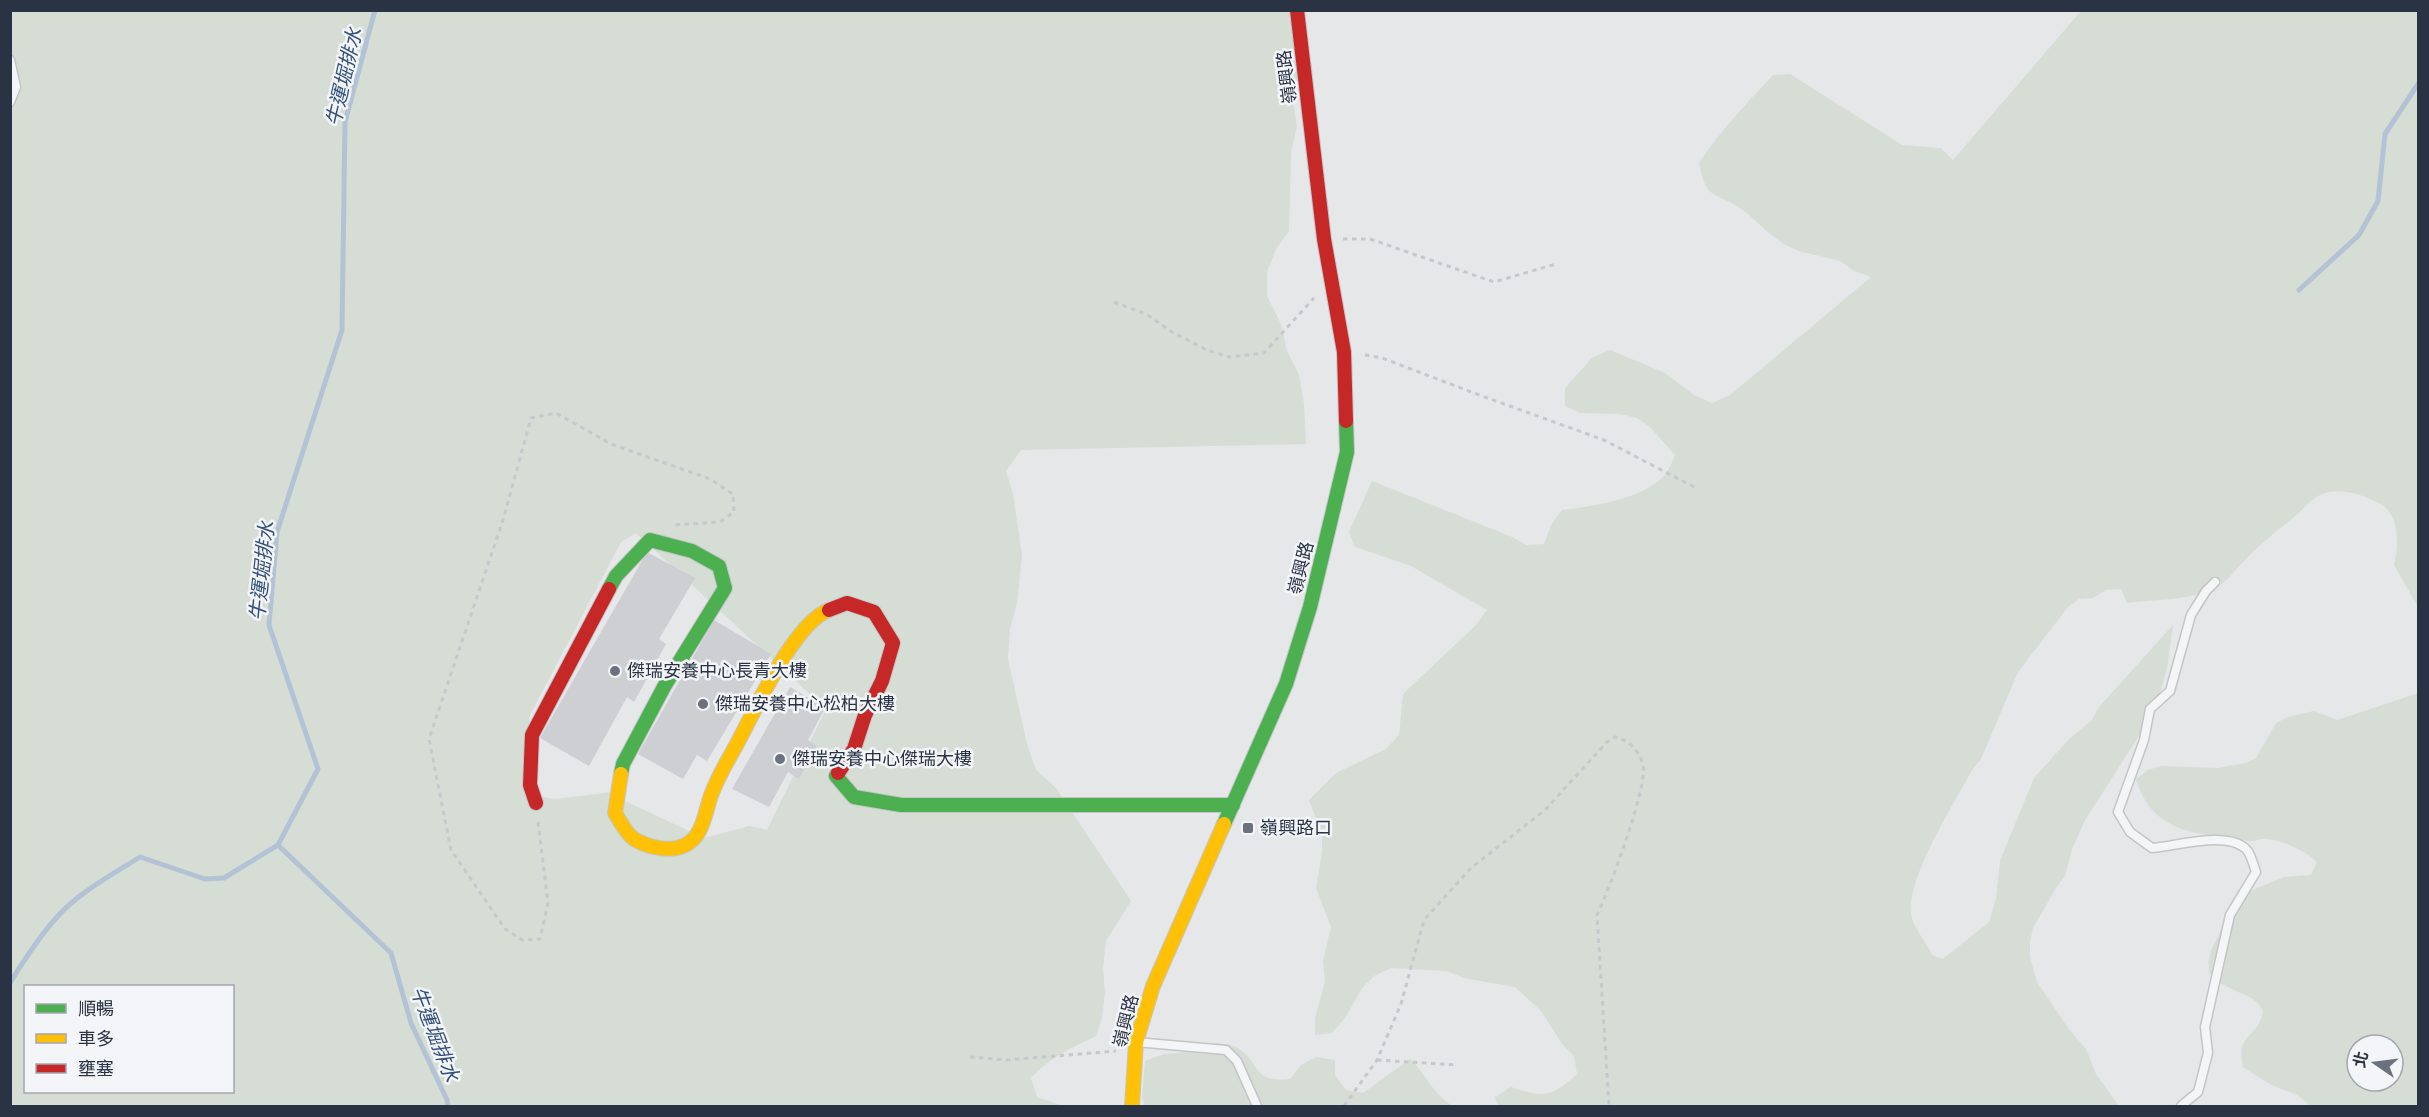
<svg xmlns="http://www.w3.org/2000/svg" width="2429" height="1117" font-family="'Sofia Sans Condensed','Noto Sans TC',sans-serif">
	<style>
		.green { fill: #d5ddd5; fill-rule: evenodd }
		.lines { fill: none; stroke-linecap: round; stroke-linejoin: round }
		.stream { stroke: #b3c3d5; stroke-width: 5 }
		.building { fill: #cdcfd2 }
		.lane-casing { stroke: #c3c5c7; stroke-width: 11 }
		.fast-casing { stroke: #c3c5c7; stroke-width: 16 }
		.slow-casing { stroke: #c3c5c7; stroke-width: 16 }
		.jam-casing { stroke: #c3c5c7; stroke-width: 16 }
		.path { stroke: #c6c8cc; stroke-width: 3; stroke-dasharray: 4.5 4.5; stroke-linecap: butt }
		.lane { stroke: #f4f5f6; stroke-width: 8 }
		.fast { stroke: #4caf50; stroke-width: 14 }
		.slow { stroke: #ffc107; stroke-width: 14 }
		.jam { stroke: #c62828; stroke-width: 14 }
		.poi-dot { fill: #6b727e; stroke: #f3f5f8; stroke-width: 2 }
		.labels { text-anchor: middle; stroke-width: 5; stroke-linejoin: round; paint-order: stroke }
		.street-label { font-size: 18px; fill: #2a3344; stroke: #f3f5f8 }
		.poi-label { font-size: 18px; fill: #2a3344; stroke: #f3f5f8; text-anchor: start }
		.water-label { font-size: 20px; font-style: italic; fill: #33517a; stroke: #f3f5f8 }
	</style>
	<rect width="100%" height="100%" fill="#e5e7e9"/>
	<g class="green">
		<path d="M10,11H1296L1299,71L1292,97L1297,126L1291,152L1289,231L1276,249L1267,272V296L1281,324L1287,351L1299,375L1304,404L1306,444L1021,450L1006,471L1013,494L1022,555L1017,603L1010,629L1008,659L1027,744L1036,770L1056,788L1131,901L1106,941L1103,968L1105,993L1102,1018L1096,1036C1068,1050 1053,1055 1031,1078L1037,1097L1063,1106H11ZM636,533L826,709L767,830L749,826L704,838L627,802L612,792L555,799L536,796L529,717L621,542ZM26,986H232V1092H26Z"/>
		<path d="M2081,11H2418V607L2394,565C2399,547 2400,513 2379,503C2360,494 2338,486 2318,496C2309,501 2302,511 2294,517C2276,531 2258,546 2243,562C2235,570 2229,579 2220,585C2195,601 2156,599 2127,603L2121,589L2106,590L2093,598L2079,599L2068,607L2018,672L1981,759L1972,770C1954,804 1907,877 1911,914C1913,928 1927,942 1932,955L1943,959L1989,922L1996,899L2000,861L2034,778L2070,738L2092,720L2099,707L2173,625L2167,668L2155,711L2085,820L2072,849L2065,876L2056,888L2033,928L2030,941V957L2037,982L2068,1028L2086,1049L2096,1074L2119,1106H1498L1495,1097L1511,1087C1545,1098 1550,1098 1577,1074L1574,1056L1562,1044L1542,1012L1515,987L1464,978L1447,971L1391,968L1374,976L1362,988L1345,1018L1332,1033L1315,1035V1018L1325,982L1323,961L1331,927L1316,888L1322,852V834L1309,800L1336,773L1386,749L1399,735L1403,694L1475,626L1487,610L1411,566L1355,547L1349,532L1372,481L1512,537L1527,545L1544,544L1551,525L1562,510C1594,506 1640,500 1664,476C1669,470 1672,462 1675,455L1650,427L1637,418L1620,414L1581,413L1565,406V388L1592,358L1610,350L1665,373L1694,395L1712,403L1730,395L1871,277C1866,275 1860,273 1854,271C1849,268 1845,263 1839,261C1822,255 1806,255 1790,247C1771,238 1759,222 1743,210C1715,190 1707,203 1699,163C1720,131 1747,103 1773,75L1790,74L1902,145L1941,148L1953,160Z"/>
		<path d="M2418,693V1106H2309C2299,1092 2286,1092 2272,1085C2262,1080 2253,1073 2243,1067C2235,1031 2259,1040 2263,1010C2252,994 2244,996 2228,987C2220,984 2214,978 2209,972C2207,950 2215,945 2223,926C2227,917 2229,907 2233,898L2284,877L2311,875L2317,862C2305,851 2285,841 2267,839C2261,838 2255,842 2249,841C2200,833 2153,836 2136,779L2148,770L2161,766L2218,768L2246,763L2256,758L2276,723L2288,717L2314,711L2337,720ZM2357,1045H2393V1081H2357Z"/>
		<path d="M1217,1043C1223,1044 1231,1044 1236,1047C1262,1062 1250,1083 1290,1079L1301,1065L1316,1057L1335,1060V1075L1346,1090L1363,1093L1410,1059C1427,1075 1432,1094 1453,1106H1145L1142,1098L1145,1061L1164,1054L1180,1053Z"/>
	</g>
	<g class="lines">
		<g class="stream">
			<path d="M375,10L345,122L342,330L277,532L269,625L318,769L278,845L391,953L411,1023L447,1100L448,1106"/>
			<path d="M2299,290L2359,235L2378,201L2385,134L2418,84"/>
			<path d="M10,983C24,960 39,937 57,917C78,893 113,874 140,857L205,879L224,878L278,845"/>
		</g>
	</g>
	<g class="building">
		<path d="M647,552L695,578L659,639L666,644L634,702L627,697L589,766L540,738Z"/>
		<path d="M714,620L771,654L707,761L697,755L683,779L638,754Z"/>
		<path d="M790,687L825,708L808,740L817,746L799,779L788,772L769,807L732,789Z"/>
	</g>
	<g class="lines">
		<g class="lane-casing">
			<g id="lane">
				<path d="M10,60L16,87L10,102"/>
				<path d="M1136,1042L1226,1050L1237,1061L1257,1106"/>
				<path d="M2181,1106L2198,1092L2208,1053L2205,1027L2230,915L2256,872C2254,866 2251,855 2247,850C2228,830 2177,846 2152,848L2130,832L2118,812L2144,740L2150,709L2170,691L2191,615L2206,591L2215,582"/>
			</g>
		</g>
		<g class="fast-casing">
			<g id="fast">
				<path d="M609,589L616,576L650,540L692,551L719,566L725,588L665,685L623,764L621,774"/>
				<path d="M838,773L836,776L854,797L901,805H1233"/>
				<path d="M1224,824L1286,684L1310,607L1347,452L1346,421"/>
			</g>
		</g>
		<g class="slow-casing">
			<g id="slow">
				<path d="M621,774L615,813C620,821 626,834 634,839C649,848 675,854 690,842C704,832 706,807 712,793C719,774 730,757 739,740C756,708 795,622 829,610"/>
				<path d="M1132,1106L1136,1042L1153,986L1224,824"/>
			</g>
		</g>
		<g class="jam-casing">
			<g id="jam">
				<path d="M1297,10L1324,239L1344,352L1346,421"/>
				<path d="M829,610L847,603L874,612L893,643L882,681L865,715L854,749L838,773"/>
				<path d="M536,803L530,785L532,735L609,589"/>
			</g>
		</g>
		<g class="path">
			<path d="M1343,239H1370L1494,282L1556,264"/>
			<path d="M1114,302L1146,314L1172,332L1207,350L1230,357L1264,353L1314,298"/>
			<path d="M1365,355L1382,358L1482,396L1604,440L1696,488"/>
			<path d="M538,822L548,903L540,939L522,940L505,929L451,850L429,739L503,520L531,418L556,413L611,444L710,479L733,494L734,512L720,522L674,525"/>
			<path d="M970,1057L1007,1060L1116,1051"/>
			<path d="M1377,1060L1456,1065"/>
			<path d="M1344,1106L1377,1060L1401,1004L1424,920L1471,868L1545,810L1607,742L1615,737C1629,740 1639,750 1643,765C1648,787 1609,890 1597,915L1609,1106"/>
		</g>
		<use href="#lane" class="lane"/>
		<use href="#fast" class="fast"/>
		<use href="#slow" class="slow"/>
		<use href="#jam" class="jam"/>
	</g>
	<g class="poi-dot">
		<circle cx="615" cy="671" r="6"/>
		<circle cx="703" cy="704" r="6"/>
		<circle cx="780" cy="759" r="6"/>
		<rect x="1242" y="822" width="12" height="12" rx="3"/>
	</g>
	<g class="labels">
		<g class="street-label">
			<text transform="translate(1287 77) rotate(-97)" y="6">嶺興路</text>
			<text transform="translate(1301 568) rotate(-76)" y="6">嶺興路</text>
			<text transform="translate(1126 1021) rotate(-76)" y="6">嶺興路</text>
		</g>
		<g class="poi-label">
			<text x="627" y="677">傑瑞安養中心長青大樓</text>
			<text x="715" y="710">傑瑞安養中心松柏大樓</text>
			<text x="792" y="765">傑瑞安養中心傑瑞大樓</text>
			<text x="1260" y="834">嶺興路口</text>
		</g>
		<g class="water-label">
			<text transform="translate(344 77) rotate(-77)" y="7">牛運堀排水</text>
			<text transform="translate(262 571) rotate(-84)" y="7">牛運堀排水</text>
			<text transform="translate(435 1034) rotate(69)" y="7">牛運堀排水</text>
		</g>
	</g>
	<rect width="2429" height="1117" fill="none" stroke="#2a3344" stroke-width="24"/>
	<rect x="24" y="985" width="210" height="108" fill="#f3f5f8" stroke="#a3a7b0" stroke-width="1.5"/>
	<rect x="36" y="1004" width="30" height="9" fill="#4caf50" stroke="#a3a7b0" stroke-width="1.5"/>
	<text x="78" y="1015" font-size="18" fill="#2a3344">順暢</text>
	<rect x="36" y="1034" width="30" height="9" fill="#ffc107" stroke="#a3a7b0" stroke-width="1.5"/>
	<text x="78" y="1045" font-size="18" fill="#2a3344">車多</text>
	<rect x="36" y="1064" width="30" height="9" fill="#c62828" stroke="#a3a7b0" stroke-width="1.5"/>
	<text x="78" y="1075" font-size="18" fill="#2a3344">壅塞</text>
	<g transform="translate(2375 1063) rotate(284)"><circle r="28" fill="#f3f5f8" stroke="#a3a7b0" stroke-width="1.5"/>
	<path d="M0-4.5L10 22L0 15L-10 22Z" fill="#6b727e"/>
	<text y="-9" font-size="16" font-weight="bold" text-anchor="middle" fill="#2a3344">北</text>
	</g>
</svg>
